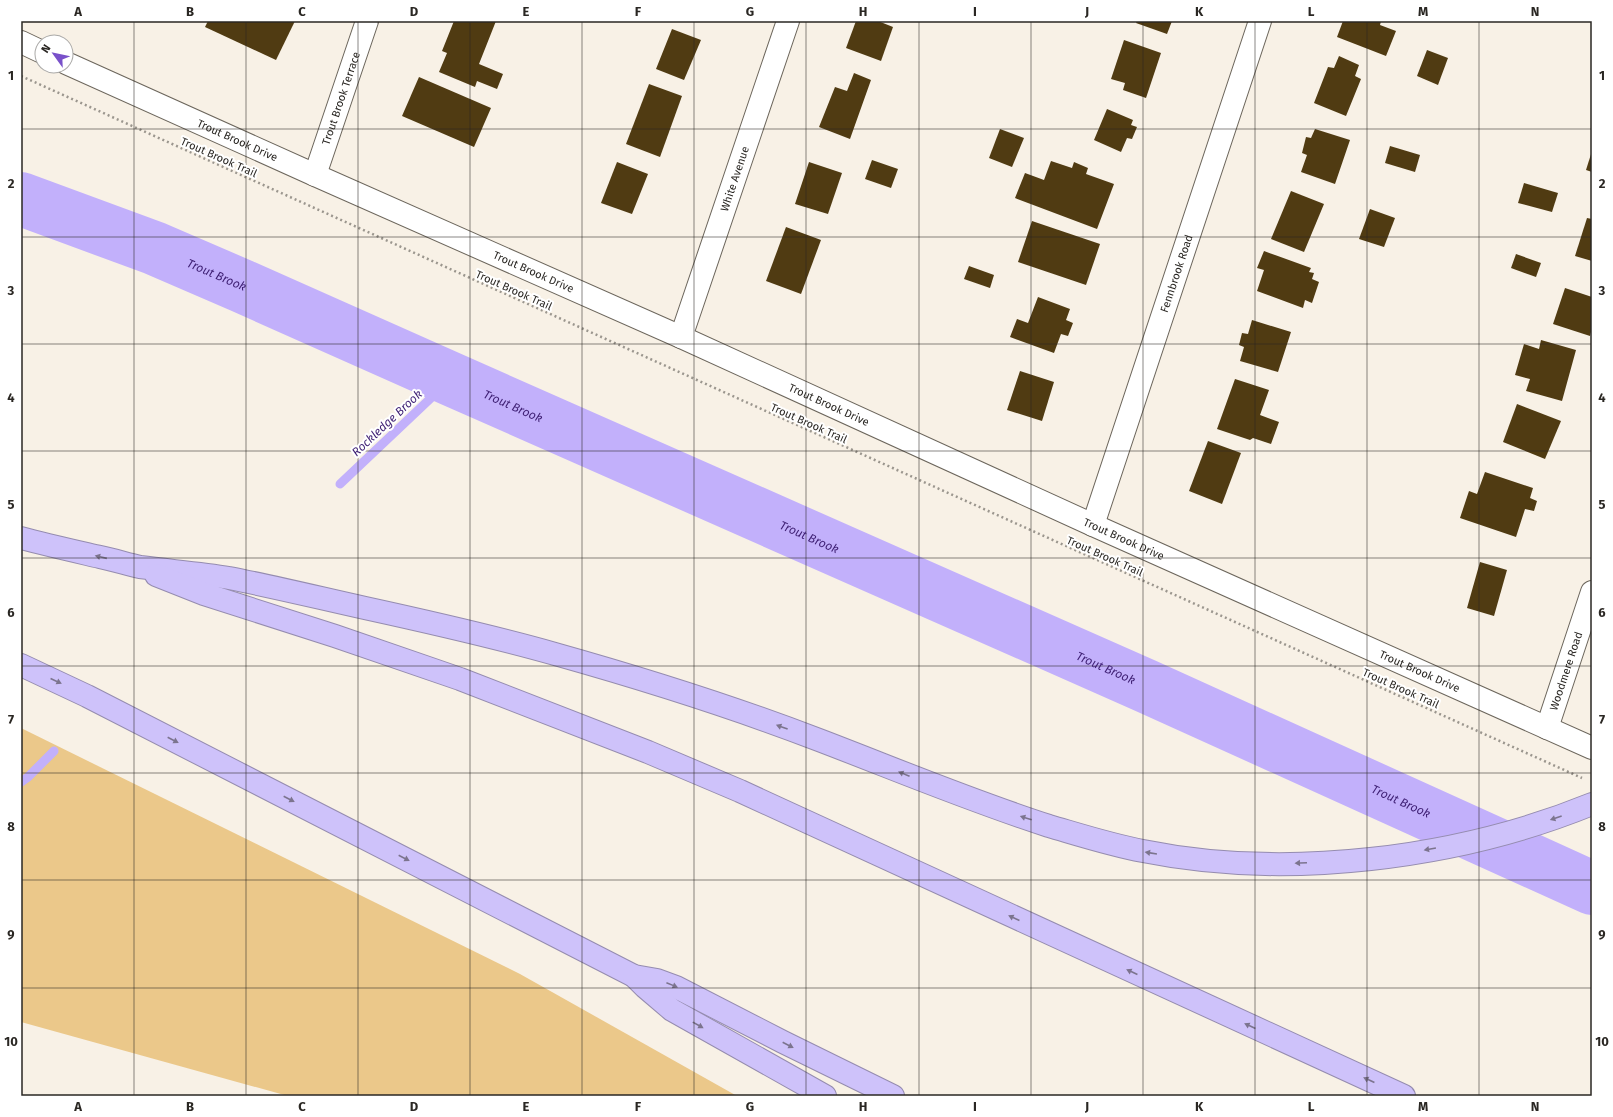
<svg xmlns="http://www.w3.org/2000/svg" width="1613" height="1117" font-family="'Fira Sans',sans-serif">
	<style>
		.green { fill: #ebc88a }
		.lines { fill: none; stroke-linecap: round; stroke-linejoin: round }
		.stream { stroke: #c2b0fb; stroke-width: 9 }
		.river { stroke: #c2b0fb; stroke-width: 54 }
		.building { fill: #503b12 }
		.street-casing { stroke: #6c665c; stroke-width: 24 }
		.secondary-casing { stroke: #6c665c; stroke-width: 24 }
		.highway-casing { stroke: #958caf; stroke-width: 24 }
		.path { stroke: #9b968e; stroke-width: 2.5; stroke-dasharray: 2 3; stroke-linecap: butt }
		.street { stroke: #fff; stroke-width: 22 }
		.secondary { stroke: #fff; stroke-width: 22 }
		.highway { stroke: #cec2fa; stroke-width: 22 }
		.oneway { fill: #7c748e }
		.grid { fill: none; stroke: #2a2723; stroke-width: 1; stroke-opacity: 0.55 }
		.labels { text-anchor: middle; stroke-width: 4; stroke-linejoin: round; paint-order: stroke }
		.street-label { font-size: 11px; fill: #2a2723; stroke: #fff }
		.water-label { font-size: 12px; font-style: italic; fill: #3e1f73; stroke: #fff }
		.neatline { fill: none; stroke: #2a2723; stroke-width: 1.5 }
		.grid-label { font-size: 13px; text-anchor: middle; font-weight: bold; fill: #2a2723 }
	</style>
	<rect width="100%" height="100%" fill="#f8f1e6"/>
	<path class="green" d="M21,728L520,974L737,1096H288L21,1022Z"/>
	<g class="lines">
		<g class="stream">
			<path d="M340,484L451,379"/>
			<path d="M21,782L28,777L54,751"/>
		</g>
		<path class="river" id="s1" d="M21,199L154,248L242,286L451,379L1146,686L1592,888"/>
	</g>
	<g class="building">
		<path d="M208,21H295L276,60L205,27Z"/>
		<path d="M454,21H496L479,64L503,74L497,89L477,81L475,87L439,72L447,53L442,51Z"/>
		<path d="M856,21H878L893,27L881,61L846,48Z"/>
		<path d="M1137,21H1172L1167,34L1136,23Z"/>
		<path d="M1343,21H1381L1380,25L1396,31L1386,56L1337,37Z"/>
		<path d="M672,29L701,40L684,80L656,69Z"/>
		<path d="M1124,40L1161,53L1146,98L1123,90L1125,83L1111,79Z"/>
		<path d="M1427,50L1448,58L1438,85L1417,76Z"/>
		<path d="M1339,56L1359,65L1355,76L1361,79L1346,116L1314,103L1328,67L1334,68Z"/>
		<path d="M854,73L871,80L850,139L819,127L835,87L847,91Z"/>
		<path d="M419,77L491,108L474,147L402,116Z"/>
		<path d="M649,84L682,96L660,157L626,144Z"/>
		<path d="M1107,109L1133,120L1131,125L1137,127L1132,139L1127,138L1121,152L1094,140Z"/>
		<path d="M1000,129L1024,138L1012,167L989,158Z"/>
		<path d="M1315,129L1350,140L1335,184L1301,172L1307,155L1302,153L1306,137L1311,138Z"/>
		<path d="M1390,146L1420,155L1415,172L1385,163Z"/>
		<path d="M1592,151V172L1586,170Z"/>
		<path d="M872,160L898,169L891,188L865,179Z"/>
		<path d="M1051,161L1072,168L1074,162L1088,168L1086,174L1114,184L1097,229L1015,198L1025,173L1044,180Z"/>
		<path d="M617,162L648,174L632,214L601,203Z"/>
		<path d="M809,162L842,173L828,214L795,204Z"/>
		<path d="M1524,183L1558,193L1552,212L1518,203Z"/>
		<path d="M1291,191L1324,204L1304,252L1271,239Z"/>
		<path d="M1370,209L1395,218L1384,247L1359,239Z"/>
		<path d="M1587,218L1592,219V261L1575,256Z"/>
		<path d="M1032,221L1100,244L1086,285L1018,262Z"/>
		<path d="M786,227L821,240L801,294L766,281Z"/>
		<path d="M1264,251L1311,268L1309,272L1314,273L1312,279L1319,282L1312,303L1305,300L1303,308L1257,291L1264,270L1257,268Z"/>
		<path d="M1516,254L1541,263L1536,277L1511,268Z"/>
		<path d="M969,266L994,275L990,288L964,279Z"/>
		<path d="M1565,288L1592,297V328L1590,336L1553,324Z"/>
		<path d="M1038,297L1070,309L1066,320L1073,323L1068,336L1061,334L1054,353L1010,337L1017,319L1028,323Z"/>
		<path d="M1252,320L1291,332L1278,372L1240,361L1244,347L1239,345L1242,333L1248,334Z"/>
		<path d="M1541,340L1576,350L1562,401L1526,391L1530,379L1515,375L1524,344L1539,349Z"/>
		<path d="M1020,371L1054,382L1042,421L1007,410Z"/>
		<path d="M1235,379L1269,390L1260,415L1279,422L1271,444L1253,438L1250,440L1217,429Z"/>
		<path d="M1517,404L1561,421L1545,459L1503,442Z"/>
		<path d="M1208,441L1241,453L1222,504L1189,491Z"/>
		<path d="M1485,472L1533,488L1530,498L1537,501L1534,511L1525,509L1516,537L1460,518L1469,491L1477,494Z"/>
		<path d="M1480,562L1507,570L1494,616L1467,608Z"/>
	</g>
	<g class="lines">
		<g class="street-casing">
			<g id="street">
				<path id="s2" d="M315,175L367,21"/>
				<path id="s3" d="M681,337L788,21"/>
				<path id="s4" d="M1093,525L1260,21"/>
				<path id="s5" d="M1547,728L1592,592"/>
			</g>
		</g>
		<g class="secondary-casing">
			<g id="secondary">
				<path d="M21,42L42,52"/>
				<path id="s6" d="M66,63L315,175L681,337L1093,525L1592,748"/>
			</g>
		</g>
		<g class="highway-casing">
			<g id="highway">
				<path d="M21,538C47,545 74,551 100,557C114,560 127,564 140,567C170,571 200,573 229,578C275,587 320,598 365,608C429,622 492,636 555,654C644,679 733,707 819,740C895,769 971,801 1049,826C1080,835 1111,845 1143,851C1286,880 1457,859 1592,804"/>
				<path d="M156,575L204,594L335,636L460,679L648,752L740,791L1404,1096"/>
				<path d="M21,665L87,696L634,976L657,980L676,987L783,1042L893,1096"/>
				<path d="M634,976L645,987L672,1010L825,1096"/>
			</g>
		</g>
		<path class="path" d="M21,76L1582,778"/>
		<use href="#street" class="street"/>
		<use href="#secondary" class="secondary"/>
		<use href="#highway" class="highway"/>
	</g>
	<defs><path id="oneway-solid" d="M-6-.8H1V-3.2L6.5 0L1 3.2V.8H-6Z"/></defs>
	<g class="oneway">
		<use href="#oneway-solid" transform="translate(101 557) rotate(-167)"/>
		<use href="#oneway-solid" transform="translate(56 681) rotate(25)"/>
		<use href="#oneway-solid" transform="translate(782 727) rotate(-160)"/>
		<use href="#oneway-solid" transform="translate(173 740) rotate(27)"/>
		<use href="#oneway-solid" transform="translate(904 774) rotate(-158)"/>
		<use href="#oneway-solid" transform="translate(289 799) rotate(27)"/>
		<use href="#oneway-solid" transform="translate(1026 818) rotate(-162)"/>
		<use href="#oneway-solid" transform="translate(1556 818) rotate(161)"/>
		<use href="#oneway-solid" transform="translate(1430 849) rotate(170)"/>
		<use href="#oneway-solid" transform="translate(1151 853) rotate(-171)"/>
		<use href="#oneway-solid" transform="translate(404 858) rotate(27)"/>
		<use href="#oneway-solid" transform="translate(1301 863) rotate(177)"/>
		<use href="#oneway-solid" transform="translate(1014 918) rotate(-155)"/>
		<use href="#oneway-solid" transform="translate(1132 972) rotate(-155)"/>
		<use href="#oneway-solid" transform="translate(672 985) rotate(22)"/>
		<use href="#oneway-solid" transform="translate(698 1025) rotate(29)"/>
		<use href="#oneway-solid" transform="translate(1250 1026) rotate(-155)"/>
		<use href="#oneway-solid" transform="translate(788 1045) rotate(27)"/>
		<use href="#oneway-solid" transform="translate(1369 1080) rotate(-155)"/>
	</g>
	<path class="grid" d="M134,21V1096M246,21V1096M358,21V1096M470,21V1096M582,21V1096M694,21V1096M806,21V1096M919,21V1096M1031,21V1096M1143,21V1096M1255,21V1096M1367,21V1096M1479,21V1096M21,129H1592M21,237H1592M21,344H1592M21,451H1592M21,558H1592M21,666H1592M21,773H1592M21,880H1592M21,988H1592"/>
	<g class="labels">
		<g class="street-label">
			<text dy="4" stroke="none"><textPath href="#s2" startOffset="81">Trout Brook Terrace</textPath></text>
			<text dy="4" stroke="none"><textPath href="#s6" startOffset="188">Trout Brook Drive</textPath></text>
			<text transform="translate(219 157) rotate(24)" y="4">Trout Brook Trail</text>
			<text dy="4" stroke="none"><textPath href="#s3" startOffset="167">White Avenue</textPath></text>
			<text dy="4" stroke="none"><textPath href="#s6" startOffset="512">Trout Brook Drive</textPath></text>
			<text dy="4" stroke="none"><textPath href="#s4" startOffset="265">Fennbrook Road</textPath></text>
			<text transform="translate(514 290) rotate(24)" y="4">Trout Brook Trail</text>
			<text dy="4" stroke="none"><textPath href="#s6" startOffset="836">Trout Brook Drive</textPath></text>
			<text transform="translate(809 423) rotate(24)" y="4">Trout Brook Trail</text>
			<text dy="4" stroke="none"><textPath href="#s6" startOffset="1160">Trout Brook Drive</textPath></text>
			<text transform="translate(1105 556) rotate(24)" y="4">Trout Brook Trail</text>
			<text dy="4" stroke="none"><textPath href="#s6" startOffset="1484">Trout Brook Drive</textPath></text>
			<text dy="4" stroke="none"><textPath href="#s5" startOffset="60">Woodmere Road</textPath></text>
			<text transform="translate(1401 688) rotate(24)" y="4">Trout Brook Trail</text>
		</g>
		<g class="water-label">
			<text dy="4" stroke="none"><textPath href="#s1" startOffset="210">Trout Brook</textPath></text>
			<text dy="4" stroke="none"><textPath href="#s1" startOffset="534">Trout Brook</textPath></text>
			<text transform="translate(387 423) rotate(-43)" y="4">Rockledge Brook</text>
			<text dy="4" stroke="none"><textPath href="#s1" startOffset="858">Trout Brook</textPath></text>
			<text dy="4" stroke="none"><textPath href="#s1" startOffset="1182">Trout Brook</textPath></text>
			<text dy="4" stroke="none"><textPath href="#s1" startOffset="1506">Trout Brook</textPath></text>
		</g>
	</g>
	<rect width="1613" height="1117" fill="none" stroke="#ffffff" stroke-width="44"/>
	<g transform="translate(54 54) rotate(303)"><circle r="19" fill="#ffffff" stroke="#aaa9a7"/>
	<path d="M0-3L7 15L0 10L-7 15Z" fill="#7951ca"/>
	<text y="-6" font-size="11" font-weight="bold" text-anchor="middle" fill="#2a2723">N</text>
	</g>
	<rect x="22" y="22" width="1569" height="1073" class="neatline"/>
	<g class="grid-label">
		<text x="78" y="16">A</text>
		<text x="190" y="16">B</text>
		<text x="302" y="16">C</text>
		<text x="414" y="16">D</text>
		<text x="526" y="16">E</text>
		<text x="638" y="16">F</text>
		<text x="750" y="16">G</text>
		<text x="863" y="16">H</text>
		<text x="975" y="16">I</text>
		<text x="1087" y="16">J</text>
		<text x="1199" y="16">K</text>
		<text x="1311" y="16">L</text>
		<text x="1423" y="16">M</text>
		<text x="1535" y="16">N</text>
		<text x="11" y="80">1</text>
		<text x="1602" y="80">1</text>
		<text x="11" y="188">2</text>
		<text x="1602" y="188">2</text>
		<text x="11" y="295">3</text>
		<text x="1602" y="295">3</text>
		<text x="11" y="402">4</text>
		<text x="1602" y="402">4</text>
		<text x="11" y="509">5</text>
		<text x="1602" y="509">5</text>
		<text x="11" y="617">6</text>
		<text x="1602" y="617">6</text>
		<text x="11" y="724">7</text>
		<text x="1602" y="724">7</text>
		<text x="11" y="831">8</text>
		<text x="1602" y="831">8</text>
		<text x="11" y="939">9</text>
		<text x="1602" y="939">9</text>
		<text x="11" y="1046">10</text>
		<text x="1602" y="1046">10</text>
		<text x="78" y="1111">A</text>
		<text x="190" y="1111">B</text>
		<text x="302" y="1111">C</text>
		<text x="414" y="1111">D</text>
		<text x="526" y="1111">E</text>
		<text x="638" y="1111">F</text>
		<text x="750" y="1111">G</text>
		<text x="863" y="1111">H</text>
		<text x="975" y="1111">I</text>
		<text x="1087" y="1111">J</text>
		<text x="1199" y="1111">K</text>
		<text x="1311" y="1111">L</text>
		<text x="1423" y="1111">M</text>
		<text x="1535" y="1111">N</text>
	</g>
</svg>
